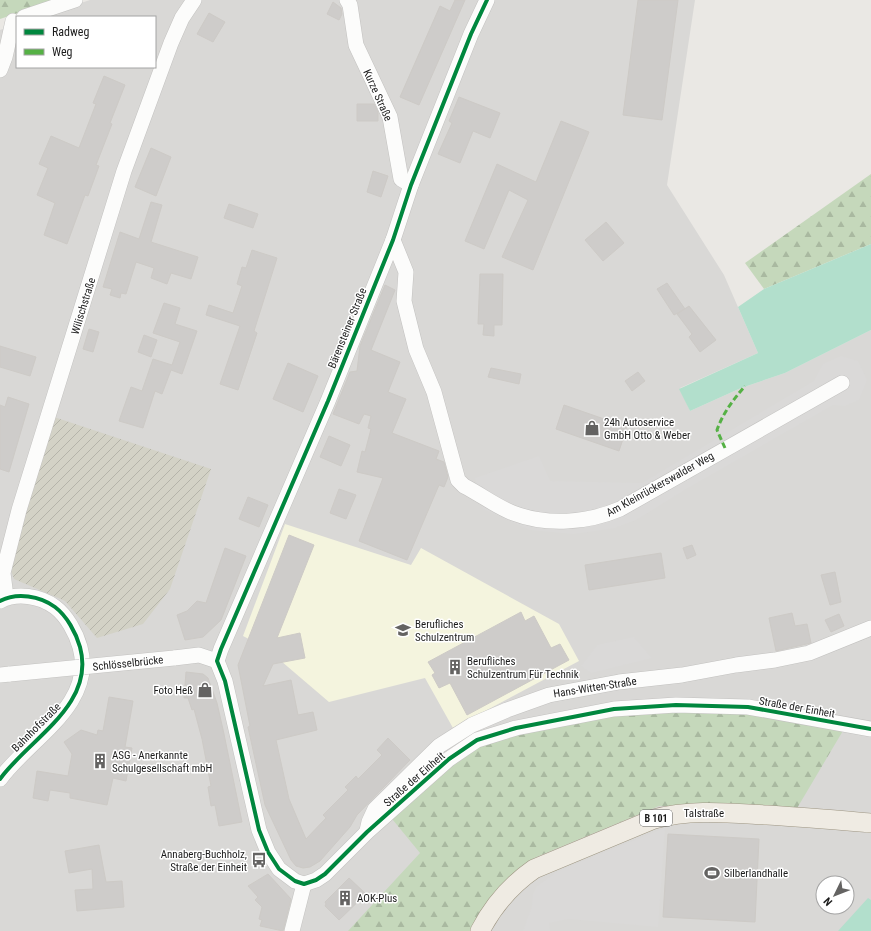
<svg xmlns="http://www.w3.org/2000/svg" width="871" height="931" font-family="'Roboto Condensed',sans-serif">
	<style>
		.residential { fill: #d9d8d6; fill-rule: evenodd }
		.education { fill: #f4f4de }
		.construction { fill: url(#construction-furrows) }
		.forest { fill: url(#forest-firs) }
		.pitch { fill: #b2dfcc }
		.parking { fill: #dad9d8 }
		.building { fill: #ceccca; stroke: #cdcac6 }
		.lines { fill: none; stroke-linecap: round; stroke-linejoin: round }
		.minor-casing { stroke: #c3c2c0; stroke-width: 16 }
		.major-casing { stroke: #9e9683; stroke-width: 20 }
		.minor { stroke: #fcfcfb; stroke-width: 15 }
		.major { stroke: #efebe3; stroke-width: 19 }
		.minor-bridge-casing { stroke: #c3c2c0; stroke-width: 16; stroke-linecap: butt }
		.minor-bridge { stroke: #fcfcfb; stroke-width: 15 }
		.quiet { stroke: #55b145; stroke-width: 3; stroke-dasharray: 6 3; stroke-linecap: butt }
		.cycleway-casing { stroke: #fff; stroke-width: 6 }
		.cycleway { stroke: #00873e; stroke-width: 4 }
		.labels { text-anchor: middle; stroke-width: 3; stroke-linejoin: round; paint-order: stroke }
		.shield { fill: #fff; stroke: #606060; stroke-width: 1 }
		.shield-label { font-size: 10px; font-weight: bold; fill: #1c1c1c }
		.street-label { font-size: 11px; fill: #1c1c1c; stroke: #fff }
		.poi-label { font-size: 11px; fill: #1c1c1c; stroke: #fff; text-anchor: start }
	</style>
	<defs>
		<pattern id="construction-furrows" width="10" height="10" patternUnits="userSpaceOnUse"><rect width="10" height="10" fill="#d3d2c6"/><path d="M-1 1l2-2M0 10L10 0M9 11l2-2" fill="none" stroke="#b5b4aa"/></pattern>
		<pattern id="forest-firs" width="22" height="20" patternUnits="userSpaceOnUse"><rect width="22" height="20" fill="#c5d8bb"/><path d="M5 1l3.5 6h-7zM16 11l3.5 6h-7z" fill="#a9b9a0"/></pattern>
	</defs>
	<rect width="100%" height="100%" fill="#eae8e4"/>
	<path class="residential" d="M90,0H695L667,185L724,275L758,353L680,388L690,411L741,388L785,373L871,330V931H0V30L17,24V67H155V17H39ZM823,883H847V907H823Z"/>
	<path class="education" d="M285,524L411,565L421,548L559,624L579,661L453,728L425,678L329,702L281,661L282,656L243,636Z"/>
	<path class="construction" d="M54,417L211,469L170,589L143,624L97,638L65,601L14,579L10,567Z"/>
	<g class="forest">
		<path d="M0,0H57L0,19Z"/>
		<path d="M871,174V244L764,289L745,263Z"/>
		<path d="M676,705L847,724L796,810L748,806H659L534,858L506,881L488,901L478,915L470,931H348L420,853L388,814L477,740Z"/>
	</g>
	<g class="pitch">
		<path d="M871,244V330L785,373L741,388L690,411L679,389L758,353L738,307L764,289Z"/>
		<path d="M868,898L871,900V931H838Z"/>
	</g>
	<g class="parking">
		<path d="M841,356L858,361L867,380L859,400L845,406L833,405L686,489L636,520L615,528L574,534L530,530L483,509L475,478L539,456L550,481L642,483L814,381L823,364Z"/>
		<path d="M634,637L652,658L591,673L581,666L597,645Z"/>
		<path d="M665,828L658,927L569,919L549,923L550,931H523L532,906L533,894L537,886L558,871Z"/>
	</g>
	<g class="building">
		<path d="M455,0H465L419,105L400,97L440,6L450,11Z"/>
		<path d="M638,0H678L662,120L623,115Z"/>
		<path d="M333,2L341,8L342,14L339,20L327,14Z"/>
		<path d="M209,13L225,22L213,42L197,34Z"/>
		<path d="M104,76L125,85L110,123L112,124L96,165L99,166L88,196L85,195L67,244L44,235L55,203L37,195L48,168L39,164L51,136L79,148L96,104L93,103Z"/>
		<path d="M459,97L500,113L490,138L473,131L460,163L438,154L452,123L449,121Z"/>
		<path d="M357,104H374L378,112V121H357Z"/>
		<path d="M561,121L589,132L533,270L502,257L528,200L509,190L484,249L465,241L497,164L536,182Z"/>
		<path d="M151,148L171,157L156,196L135,187Z"/>
		<path d="M373,171L388,176L381,197L367,192Z"/>
		<path d="M151,202L162,205L151,242L198,257L191,279L171,273L167,284L151,278L154,268L136,262L126,294L121,293L120,298L110,295L112,289L103,287L120,232L139,239Z"/>
		<path d="M229,204L258,214L253,228L224,218Z"/>
		<path d="M606,222L624,243L603,261L585,240Z"/>
		<path d="M252,250L277,258L254,331L257,333L238,390L220,384L240,326L206,315L209,305L233,313L242,286L237,284L242,267L246,268Z"/>
		<path d="M480,274H503L502,325H494V336L483,335L484,324H478Z"/>
		<path d="M667,283L685,309L674,315L657,289Z"/>
		<path d="M385,285L395,290L371,350L400,362L388,392L406,399L392,433L439,451L436,459L444,462L448,477L444,487L439,485L407,560L359,541L383,478L357,472L362,451L365,452L371,429L368,428L371,416L364,414L359,424L333,414L350,372L357,371L360,346Z"/>
		<path d="M164,303L180,308L175,324L197,331L182,374L171,370L162,394L155,391L143,428L119,421L131,387L142,391L153,359L172,365L180,342L153,333Z"/>
		<path d="M689,306L716,340L700,352L689,337L692,334L677,314Z"/>
		<path d="M89,329L99,332L93,352L83,349Z"/>
		<path d="M144,335L157,340L151,357L138,352Z"/>
		<path d="M0,346L36,357L30,376L0,367Z"/>
		<path d="M288,363L318,376L303,412L273,399Z"/>
		<path d="M491,368L521,374L519,384L488,377Z"/>
		<path d="M638,372L645,381L632,391L625,381Z"/>
		<path d="M8,397L29,404L9,472L0,469V405L5,407Z"/>
		<path d="M564,405L627,427L619,451L556,429Z"/>
		<path d="M329,436L350,445L341,466L320,457Z"/>
		<path d="M339,489L356,495L346,519L330,513Z"/>
		<path d="M248,497L268,505L259,527L239,519Z"/>
		<path d="M289,535L314,545L277,638L300,633L305,658L273,664L263,686L291,680L298,715L313,712L317,730L276,740L289,799L306,839L326,818L323,815L348,790L345,787L356,776L358,779L382,755L377,750L388,738L410,760L357,815L350,827L320,861L310,867L303,868L296,866L291,860L265,805L248,727L250,726L238,665Z"/>
		<path d="M692,545L696,555L687,559L683,548Z"/>
		<path d="M225,548L246,556L221,620L203,637L185,640L177,615L187,611L197,601L206,603Z"/>
		<path d="M661,553L665,578L589,590L585,565Z"/>
		<path d="M835,572L841,602L830,605L821,575Z"/>
		<path d="M521,612L525,621L534,616L551,648L560,644L569,660L467,715L450,683L439,688L432,675L435,673L428,662Z"/>
		<path d="M792,613L795,626L807,624L811,643L776,651L769,618Z"/>
		<path d="M839,614L844,626L831,632L825,620Z"/>
		<path d="M186,672L203,674L208,678L217,703L224,734L242,822L219,826L215,805L211,806L208,787L211,786L202,739L194,709L192,710L188,698H184Z"/>
		<path d="M109,697L133,701L125,747L132,748L126,781L113,778L107,805L70,798V793L50,790L48,801L33,798L37,771L68,776L72,754L64,742L81,730L97,735L98,730L103,731Z"/>
		<path d="M668,834L759,839L755,922L663,917Z"/>
		<path d="M99,845L106,882L122,881L124,907L77,911L75,890L93,889L92,869L69,873L65,851Z"/>
		<path d="M268,874L291,899L283,931L260,926L262,920L259,919L262,907L255,900L258,897L248,886Z"/>
		<path d="M349,878L366,894L339,920L325,906L326,904L325,902Z"/>
	</g>
	<g class="lines">
		<g class="minor-casing">
			<g id="minor">
				<path d="M347,0L350,5L356,45L390,117L401,179L411,185"/>
				<path d="M24,17L75,0"/>
				<path d="M0,70L5,57L13,21"/>
				<path d="M393,240L406,272L404,301L416,349L434,392L458,480L464,486C480,494 497,507 513,513C547,526 587,523 620,509L842,383"/>
				<path d="M6,597L3,573L19,510L124,171L171,43L182,18L194,0"/>
				<path d="M0,601C17,592 40,596 55,607C67,616 76,633 80,647C96,705 29,739 0,779"/>
				<path d="M174,658L199,655L217,661"/>
				<path d="M217,661L225,681L259,830L268,852L279,869L295,881L304,884L316,880L325,874L367,832L449,759L477,740L516,728L614,709L676,705L748,707L871,729"/>
				<path d="M217,661L221,649L328,401L393,240L411,185L471,34L487,0"/>
				<path d="M0,675L10,674"/>
				<path d="M367,831L369,822L375,809L439,746L472,725L507,710L549,695L619,682L682,675L736,665L775,660L809,653L871,628"/>
				<path d="M292,931L304,884"/>
			</g>
		</g>
		<g class="major-casing">
			<path id="major" d="M480,931C493,906 511,885 534,869L654,819C691,809 729,813 767,815C802,817 836,820 871,823"/>
		</g>
		<use href="#minor" class="minor"/>
		<use href="#major" class="major"/>
		<g class="minor-bridge-casing">
			<path id="minor-bridge" d="M10,674L174,658"/>
		</g>
		<use href="#minor-bridge" class="minor-bridge"/>
		<path class="quiet" d="M725,448L717,430C723,413 733,400 745,386"/>
		<g class="cycleway-casing">
			<g id="cycleway">
				<path d="M487,0L471,34L411,185L393,240L328,401L221,649L217,661L225,681L259,830L268,852L279,869L295,881L304,884L316,880L325,874L367,832L449,759L477,740L516,728L614,709L676,705L748,707L871,729"/>
				<path d="M0,601C17,592 40,596 55,607C67,616 76,633 80,647C96,705 29,739 0,779"/>
			</g>
		</g>
		<use href="#cycleway" class="cycleway"/>
	</g>
	<defs>
		<g id="shop-bare" transform="scale(1.2)"><path d="M-5-2.5h2.3a2.7 3.5 0 0 1 5.4 0H5L5.5 6h-11ZM-1.5-2.5h3a1.5 2.3 0 0 0-3 0Z" fill="#646362" stroke="#fff" stroke-width="2.5" paint-order="stroke"/></g>
		<g id="school-bare" transform="scale(1.2)"><path d="M0-5L7-2L0 1L-7-2ZM-4 1L0 2.5L4 1V4Q0 6-4 4Z" fill="#646362" stroke="#fff" stroke-width="2.5" paint-order="stroke"/></g>
		<g id="building-bare" transform="scale(1.2)"><path d="M-4-6H4V6H1V3H-1V6H-4ZM-2.5-4.3h1.7v1.8h-1.7ZM.8-4.3h1.7v1.8H.8ZM-2.5-1h1.7V.8h-1.7ZM.8-1h1.7V.8H.8Z" fill="#646362" stroke="#fff" stroke-width="2.5" paint-order="stroke"/></g>
		<g id="bus-bare" transform="scale(1.2)"><path d="M-5-6H5V4H4V6H2V4H-2V6H-4V4H-5ZM-3.5-4V0h7V-4ZM-3.5 1.2v1.5H-2V1.2ZM2 1.2v1.5H3.5V1.2Z" fill="#646362" stroke="#fff" stroke-width="2.5" paint-order="stroke"/></g>
		<g id="stadium-bare" transform="scale(1.2)"><path d="M0-5a6.5 5 0 1 0 0 10a6.5 5 0 1 0 0-10ZM-3.5-1.8h7v3.6h-7Z" fill="#646362" stroke="#fff" stroke-width="2.5" paint-order="stroke"/></g>
	</defs>
	<g fill-rule="evenodd">
		<use href="#shop-bare" x="592" y="428"/>
		<use href="#school-bare" x="403" y="630"/>
		<use href="#building-bare" x="455" y="667"/>
		<use href="#shop-bare" x="205" y="690"/>
		<use href="#building-bare" x="100" y="761"/>
		<use href="#bus-bare" x="259" y="860"/>
		<use href="#stadium-bare" x="712" y="873"/>
		<use href="#building-bare" x="345" y="898"/>
	</g>
	<g class="labels">
		<rect class="shield" x="640" y="810" width="32" height="16" rx="3"/>
		<g class="shield-label">
			<text x="656" y="822">B 101</text>
		</g>
		<g class="street-label">
			<text transform="translate(378 95) rotate(66)" y="4">Kurze Straße</text>
			<text transform="translate(83 306) rotate(-73)" y="4">Wilischstraße</text>
			<text transform="translate(347 328) rotate(-68)" y="4">Bärensteiner Straße</text>
			<text transform="translate(660 484) rotate(-29)" y="4">Am Kleinrückerswalder Weg</text>
			<text transform="translate(128 663) rotate(-6)" y="4">Schlösselbrücke</text>
			<text transform="translate(595 687) rotate(-9)" y="4">Hans-Witten-Straße</text>
			<text transform="translate(797 707) rotate(10)" y="4">Straße der Einheit</text>
			<text transform="translate(36 727) rotate(-45)" y="4">Bahnhofstraße</text>
			<text transform="translate(414 779) rotate(-41)" y="4">Straße der Einheit</text>
			<text x="704" y="817">Talstraße</text>
		</g>
		<g class="poi-label">
			<text x="604" y="426">24h Autoservice<tspan x="604" dy="13">GmbH Otto &amp; Weber</tspan></text>
			<text x="415" y="628">Berufliches<tspan x="415" dy="13">Schulzentrum</tspan></text>
			<text x="467" y="665">Berufliches<tspan x="467" dy="13">Schulzentrum Für Technik</tspan></text>
			<text x="193" y="694" text-anchor="end">Foto Heß</text>
			<text x="112" y="759">ASG - Anerkannte<tspan x="112" dy="13">Schulgesellschaft mbH</tspan></text>
			<text x="247" y="858" text-anchor="end">Annaberg-Buchholz,<tspan x="247" dy="13">Straße der Einheit</tspan></text>
			<text x="724" y="877">Silberlandhalle</text>
			<text x="357" y="902">AOK-Plus</text>
		</g>
	</g>
	<rect x="16" y="16" width="140" height="52" fill="#ffffff" stroke="#a4a4a4"/>
	<rect x="24" y="29" width="20" height="6" fill="#00873e" stroke="#a4a4a4"/>
	<text x="52" y="36" font-size="12" fill="#1c1c1c">Radweg</text>
	<rect x="24" y="49" width="20" height="6" fill="#55b145" stroke="#a4a4a4"/>
	<text x="52" y="56" font-size="12" fill="#1c1c1c">Weg</text>
	<g transform="translate(835 895) rotate(227)"><circle r="19" fill="#ffffff" stroke="#a4a4a4"/>
	<path d="M0-3L7 15L0 10L-7 15Z" fill="#646362"/>
	<text y="-6" font-size="11" font-weight="bold" text-anchor="middle" fill="#1c1c1c">N</text>
	</g>
</svg>
